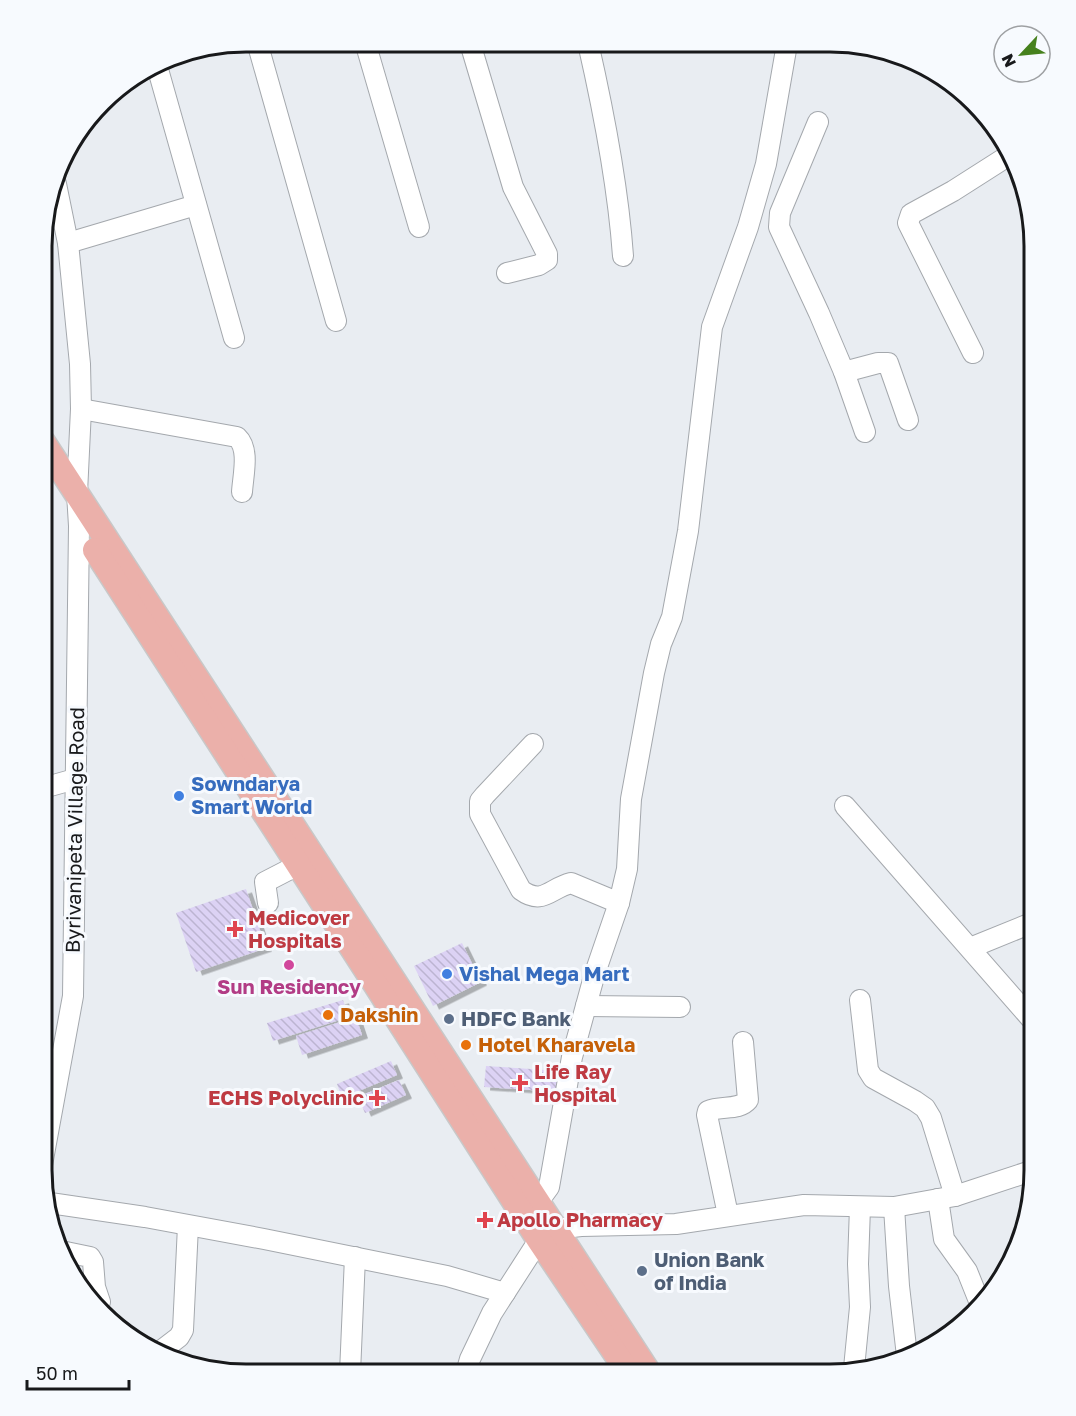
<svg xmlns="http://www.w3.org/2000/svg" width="1076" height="1416" font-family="'Golos Text',sans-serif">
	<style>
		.building { fill: url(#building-back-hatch); filter: url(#shadow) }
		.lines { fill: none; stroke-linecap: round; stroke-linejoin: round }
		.minor-casing { stroke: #a4a8ad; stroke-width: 22 }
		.major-casing { stroke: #c8c8c8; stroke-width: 27 }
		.minor { stroke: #fff; stroke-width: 20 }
		.major { stroke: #ebb0aa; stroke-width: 24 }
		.shop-dot { fill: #3f7fe0; stroke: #f7fafe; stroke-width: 2 }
		.health-dot { fill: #e0444e; stroke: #f7fafe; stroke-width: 2 }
		.hotel-dot { fill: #d1479c; stroke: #f7fafe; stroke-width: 2 }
		.food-dot { fill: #e8710a; stroke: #f7fafe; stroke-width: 2 }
		.service-dot { fill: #5c6f8a; stroke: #f7fafe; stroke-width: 2 }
		.labels { text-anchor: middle; stroke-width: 6; stroke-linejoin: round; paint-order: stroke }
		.shop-label { font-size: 20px; font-weight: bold; fill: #366cbe; stroke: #f7fafe; text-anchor: start }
		.street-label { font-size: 20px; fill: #18191b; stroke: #f7fafe }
		.health-label { font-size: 20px; font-weight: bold; fill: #be3a42; stroke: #f7fafe; text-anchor: start }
		.hotel-label { font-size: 20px; font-weight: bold; fill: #b23c85; stroke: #f7fafe }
		.food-label { font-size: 20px; font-weight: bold; fill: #c56008; stroke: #f7fafe; text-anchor: start }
		.service-label { font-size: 20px; font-weight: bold; fill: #4e5e75; stroke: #f7fafe; text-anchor: start }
		.rim { fill: none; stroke: #18191b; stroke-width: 3 }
	</style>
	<defs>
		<pattern id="building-back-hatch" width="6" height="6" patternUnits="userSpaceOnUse" patternTransform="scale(1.5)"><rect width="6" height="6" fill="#dcd2f4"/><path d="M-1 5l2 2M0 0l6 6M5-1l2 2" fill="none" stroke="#bcb4d1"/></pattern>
		<filter id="shadow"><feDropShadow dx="6" dy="3.5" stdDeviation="0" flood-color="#0004"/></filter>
	</defs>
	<rect width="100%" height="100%" fill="#e9edf2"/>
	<g class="building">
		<path d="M246,889L266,948L196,972L176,913Z"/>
		<path d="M462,943L481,982L433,1006L414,966Z"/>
		<path d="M343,1000L349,1017L273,1041L267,1023Z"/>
		<path d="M356,1017L362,1035L302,1055L296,1036Z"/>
		<path d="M391,1061L397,1075L342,1098L337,1084Z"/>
		<path d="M486,1066L561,1071L560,1092L484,1087Z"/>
		<path d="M399,1080L406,1095L365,1113L358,1097Z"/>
	</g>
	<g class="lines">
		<g class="minor-casing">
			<g id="minor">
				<path d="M257,42L336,321"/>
				<path d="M365,42L419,227"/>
				<path d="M470,43L513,187L547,254V260L539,265L507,273"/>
				<path d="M588,43C604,113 618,185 623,256"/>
				<path d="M157,66L234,338"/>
				<path d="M818,122L780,213L779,227L819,313L844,372L865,432"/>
				<path d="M68,243L196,205"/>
				<path d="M973,353L908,223L911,214L953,191L1011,154"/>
				<path d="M844,372L878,363H888L908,420"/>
				<path d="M81,409L237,437C250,449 243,475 242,492"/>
				<path d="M533,744L485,795L480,801V814L521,890C543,906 550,888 571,883L619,903"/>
				<path d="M43,788L75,779"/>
				<path d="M845,806L1034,1022"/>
				<path d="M268,903L265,882L298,865"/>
				<path d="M970,948L1034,922"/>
				<path d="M860,1000L868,1070L873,1078L915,1101L925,1108L931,1118L955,1196"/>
				<path d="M586,1006L680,1007"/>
				<path d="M42,1165L73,996L79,526L77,493L81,409L80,364L68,243L56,184"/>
				<path d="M938,1199L944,1239L967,1271L979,1301"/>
				<path d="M538,1202L549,1187L572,1057L595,973L619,903L627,869L631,799L654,673L661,644L672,617L688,531L712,327L748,227L766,164L787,44"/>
				<path d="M50,1203L145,1217L264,1239L447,1276L505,1293"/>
				<path d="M894,1207L899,1286L907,1356"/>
				<path d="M728,1215L707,1115L708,1111C721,1105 739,1111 748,1100L743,1042"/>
				<path d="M61,1251L90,1257L93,1262L95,1287L100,1302"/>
				<path d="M162,1350L179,1337L183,1330L188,1226"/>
				<path d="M854,1368L860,1307L858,1264L860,1207"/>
				<path d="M350,1373L355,1257"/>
				<path d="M466,1373L470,1359L492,1313L539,1240L555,1229L581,1226L676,1224L804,1205L894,1207L955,1196L1034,1170"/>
			</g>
		</g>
		<g class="major-casing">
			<g id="major">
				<path d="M43,442L649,1373"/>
				<path d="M95,550L374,982L539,1240L626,1369"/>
			</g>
		</g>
		<use href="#minor" class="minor"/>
		<use href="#major" class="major"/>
	</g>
	<g class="shop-dot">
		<circle cx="179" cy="796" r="6"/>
		<circle cx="447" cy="974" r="6"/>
	</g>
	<g class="health-dot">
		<path d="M232 920h6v6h6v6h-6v6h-6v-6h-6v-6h6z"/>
		<path d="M517 1074h6v6h6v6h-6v6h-6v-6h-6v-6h6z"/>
		<path d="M374 1089h6v6h6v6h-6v6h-6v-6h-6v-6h6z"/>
		<path d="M482 1211h6v6h6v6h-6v6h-6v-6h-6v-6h6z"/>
	</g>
	<circle class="hotel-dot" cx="289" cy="965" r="6"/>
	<g class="food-dot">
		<circle cx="328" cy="1015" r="6"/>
		<circle cx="466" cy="1045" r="6"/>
	</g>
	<g class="service-dot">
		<circle cx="449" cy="1019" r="6"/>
		<circle cx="642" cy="1271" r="6"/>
	</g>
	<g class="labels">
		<g class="shop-label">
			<text x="191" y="791">Sowndarya<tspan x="191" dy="23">Smart World</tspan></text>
			<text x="459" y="981">Vishal Mega Mart</text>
		</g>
		<g class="street-label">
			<text transform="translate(75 830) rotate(-89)" y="7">Byrivanipeta Village Road</text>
		</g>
		<g class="health-label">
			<text x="248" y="925">Medicover<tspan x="248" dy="23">Hospitals</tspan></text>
			<text x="534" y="1079">Life Ray<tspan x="534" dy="23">Hospital</tspan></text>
			<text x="364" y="1105" text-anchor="end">ECHS Polyclinic</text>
			<text x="497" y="1227">Apollo Pharmacy</text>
		</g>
		<g class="hotel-label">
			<text x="289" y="994">Sun Residency</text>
		</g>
		<g class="food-label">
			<text x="340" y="1022">Dakshin</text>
			<text x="478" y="1052">Hotel Kharavela</text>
		</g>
		<g class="service-label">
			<text x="461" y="1026">HDFC Bank</text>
			<text x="654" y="1267">Union Bank<tspan x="654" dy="23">of India</tspan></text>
		</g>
	</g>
	<path d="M0 0H1076V1416H0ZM246 52H830A194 194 0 0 1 1024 246V1170A194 194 0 0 1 830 1364H246A194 194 0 0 1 52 1170V246A194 194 0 0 1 246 52Z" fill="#f7fafe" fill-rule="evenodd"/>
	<path class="rim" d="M246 52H830A194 194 0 0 1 1024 246V1170A194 194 0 0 1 830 1364H246A194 194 0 0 1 52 1170V246A194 194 0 0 1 246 52Z"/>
	<g transform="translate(1022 54) rotate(244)"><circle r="28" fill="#f7fafe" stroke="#9ea0a3" stroke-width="1.5"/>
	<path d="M0-4.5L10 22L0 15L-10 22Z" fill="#46811d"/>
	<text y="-9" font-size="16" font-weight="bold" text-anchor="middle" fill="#18191b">N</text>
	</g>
	<path d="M27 1380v9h102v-9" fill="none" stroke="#18191b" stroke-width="3"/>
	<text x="36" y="1380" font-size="18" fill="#18191b" stroke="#f7fafe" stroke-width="4.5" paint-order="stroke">50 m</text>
</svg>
